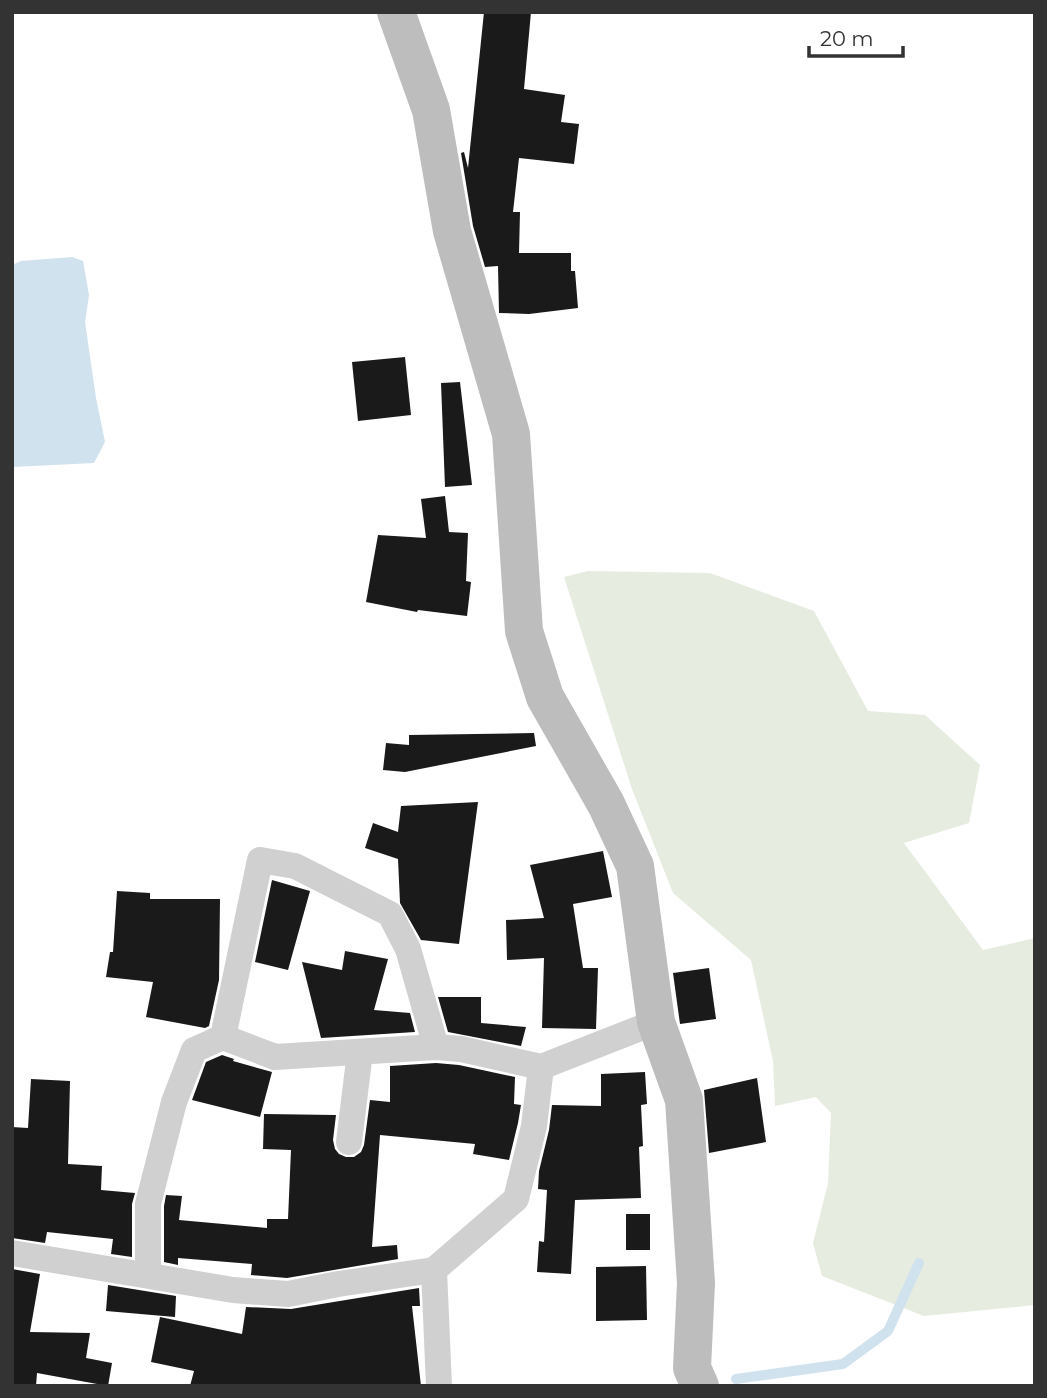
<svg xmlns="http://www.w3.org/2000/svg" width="1047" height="1398" font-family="Montserrat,sans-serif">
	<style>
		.green { fill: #e6ecdf }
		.water { fill: #cfe2ee }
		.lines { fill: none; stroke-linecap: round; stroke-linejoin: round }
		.stream { stroke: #cfe2ee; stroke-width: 10 }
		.building { fill: #1a1a1a }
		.street { stroke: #d0d0d0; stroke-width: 26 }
		.secondary { stroke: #bdbdbd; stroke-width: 38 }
	</style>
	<rect width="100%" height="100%" fill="#fff"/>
	<path class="green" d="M588,571L710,573L814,611L868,711L925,715L980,765L969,823L904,843L983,950L1035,938V1305L924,1316L822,1276L813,1243L828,1183L831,1113L816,1097L775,1106L773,1061L751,960L673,893L632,789L564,577Z"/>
	<path class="water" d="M72,257L83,261L89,295L85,322L96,398L105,442L94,463L12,467V265L21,261Z"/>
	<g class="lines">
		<path class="stream" d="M736,1379L843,1364L888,1331L919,1263"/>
	</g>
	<g class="building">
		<path d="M484,12H531L524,89L565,95L561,122L579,124L574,164L519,158L513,212H520L519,253H571V271H575L578,308L529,314L499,313L498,266L485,267L473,226L461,153L464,152L468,168Z"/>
		<path d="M405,357L411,415L358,421L352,362Z"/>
		<path d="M460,382L472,485L445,487L441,383Z"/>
		<path d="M445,496L449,532L468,533L466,581L471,582L467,616L418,610L417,612L366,602L378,535L426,538L421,499Z"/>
		<path d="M534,733L536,746L405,772L383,770L386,743L409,745V735Z"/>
		<path d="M478,802L459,944L421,940L400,903L398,859L365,848L373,823L398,832L401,806Z"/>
		<path d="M603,851L612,897L573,904L583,968H598L596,1029L542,1028L544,958L507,960L506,920L544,918L530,865Z"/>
		<path d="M272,880L310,891L288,970L255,962Z"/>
		<path d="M117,891L150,893V899H220L219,980L209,1026L205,1028L146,1017L153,982L106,977L110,952H113Z"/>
		<path d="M345,951L388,959L374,1010L410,1013L415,1032L321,1038L302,962L342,970Z"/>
		<path d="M709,968L716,1019L680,1024L673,973Z"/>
		<path d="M438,997H481V1023L526,1027L521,1046L448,1032Z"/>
		<path d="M222,1055L234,1059L233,1061L272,1072L260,1117L192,1100L206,1062Z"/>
		<path d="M436,1063L459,1065L515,1077L514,1104L521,1105L518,1123L509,1160L473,1154L475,1144L380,1135L372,1247L397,1245L398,1259L287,1278L251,1275L252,1264L178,1258V1265L164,1262V1206L166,1195L182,1196L179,1220L267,1228V1219H288L291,1150L263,1149L264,1114L336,1115L333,1140L335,1149L339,1154L346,1157H354L361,1152L364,1145L370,1100L390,1102V1066Z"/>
		<path d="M645,1072L647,1104L641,1105L643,1146L639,1147L641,1198L575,1200L571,1274L537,1272L539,1241L544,1242L547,1190L538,1189L539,1171L549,1130L552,1105L601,1106V1074Z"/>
		<path d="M757,1078L766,1142L709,1153L704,1090Z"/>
		<path d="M31,1079L70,1081L68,1164L102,1166L101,1190L135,1193L132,1204V1257L111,1254L113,1239L47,1232L45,1243L12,1238V1127L28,1128Z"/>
		<rect x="626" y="1214" width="24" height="36"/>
		<path d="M646,1266L647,1320L596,1321V1267Z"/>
		<path d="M12,1269L40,1274L30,1332L90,1333L86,1358L112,1363L108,1386L37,1373L36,1386H12Z"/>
		<path d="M108,1285L176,1296L175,1317L106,1311Z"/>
		<path d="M419,1288L420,1306H412L421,1386H190L194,1371L151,1362L160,1317L242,1334L246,1307L291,1309Z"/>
	</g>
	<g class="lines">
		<g class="street">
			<path d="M223,1037L260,860L295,866L390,914L408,949L436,1047"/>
			<path d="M349,1142L360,1052"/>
			<path d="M12,1253L233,1290L288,1294L338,1284L434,1270"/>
			<path d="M148,1275V1204L174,1102L194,1050L223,1037L275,1057L436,1047L461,1049L541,1067"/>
			<path d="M439,1386L434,1270L516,1199L534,1126L541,1067L656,1022"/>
		</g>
		<path class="secondary" d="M396,12L431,110L452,231L511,434L524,631L545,697L606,804L635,866L656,1022L684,1100L696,1283L692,1368L700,1386"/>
	</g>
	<rect width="1047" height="1398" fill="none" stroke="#333333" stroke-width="28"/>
	<path d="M809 46v10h94v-10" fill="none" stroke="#333333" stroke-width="3.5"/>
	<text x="820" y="46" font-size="21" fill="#333333" stroke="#ffffff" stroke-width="5" paint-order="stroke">20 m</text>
</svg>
